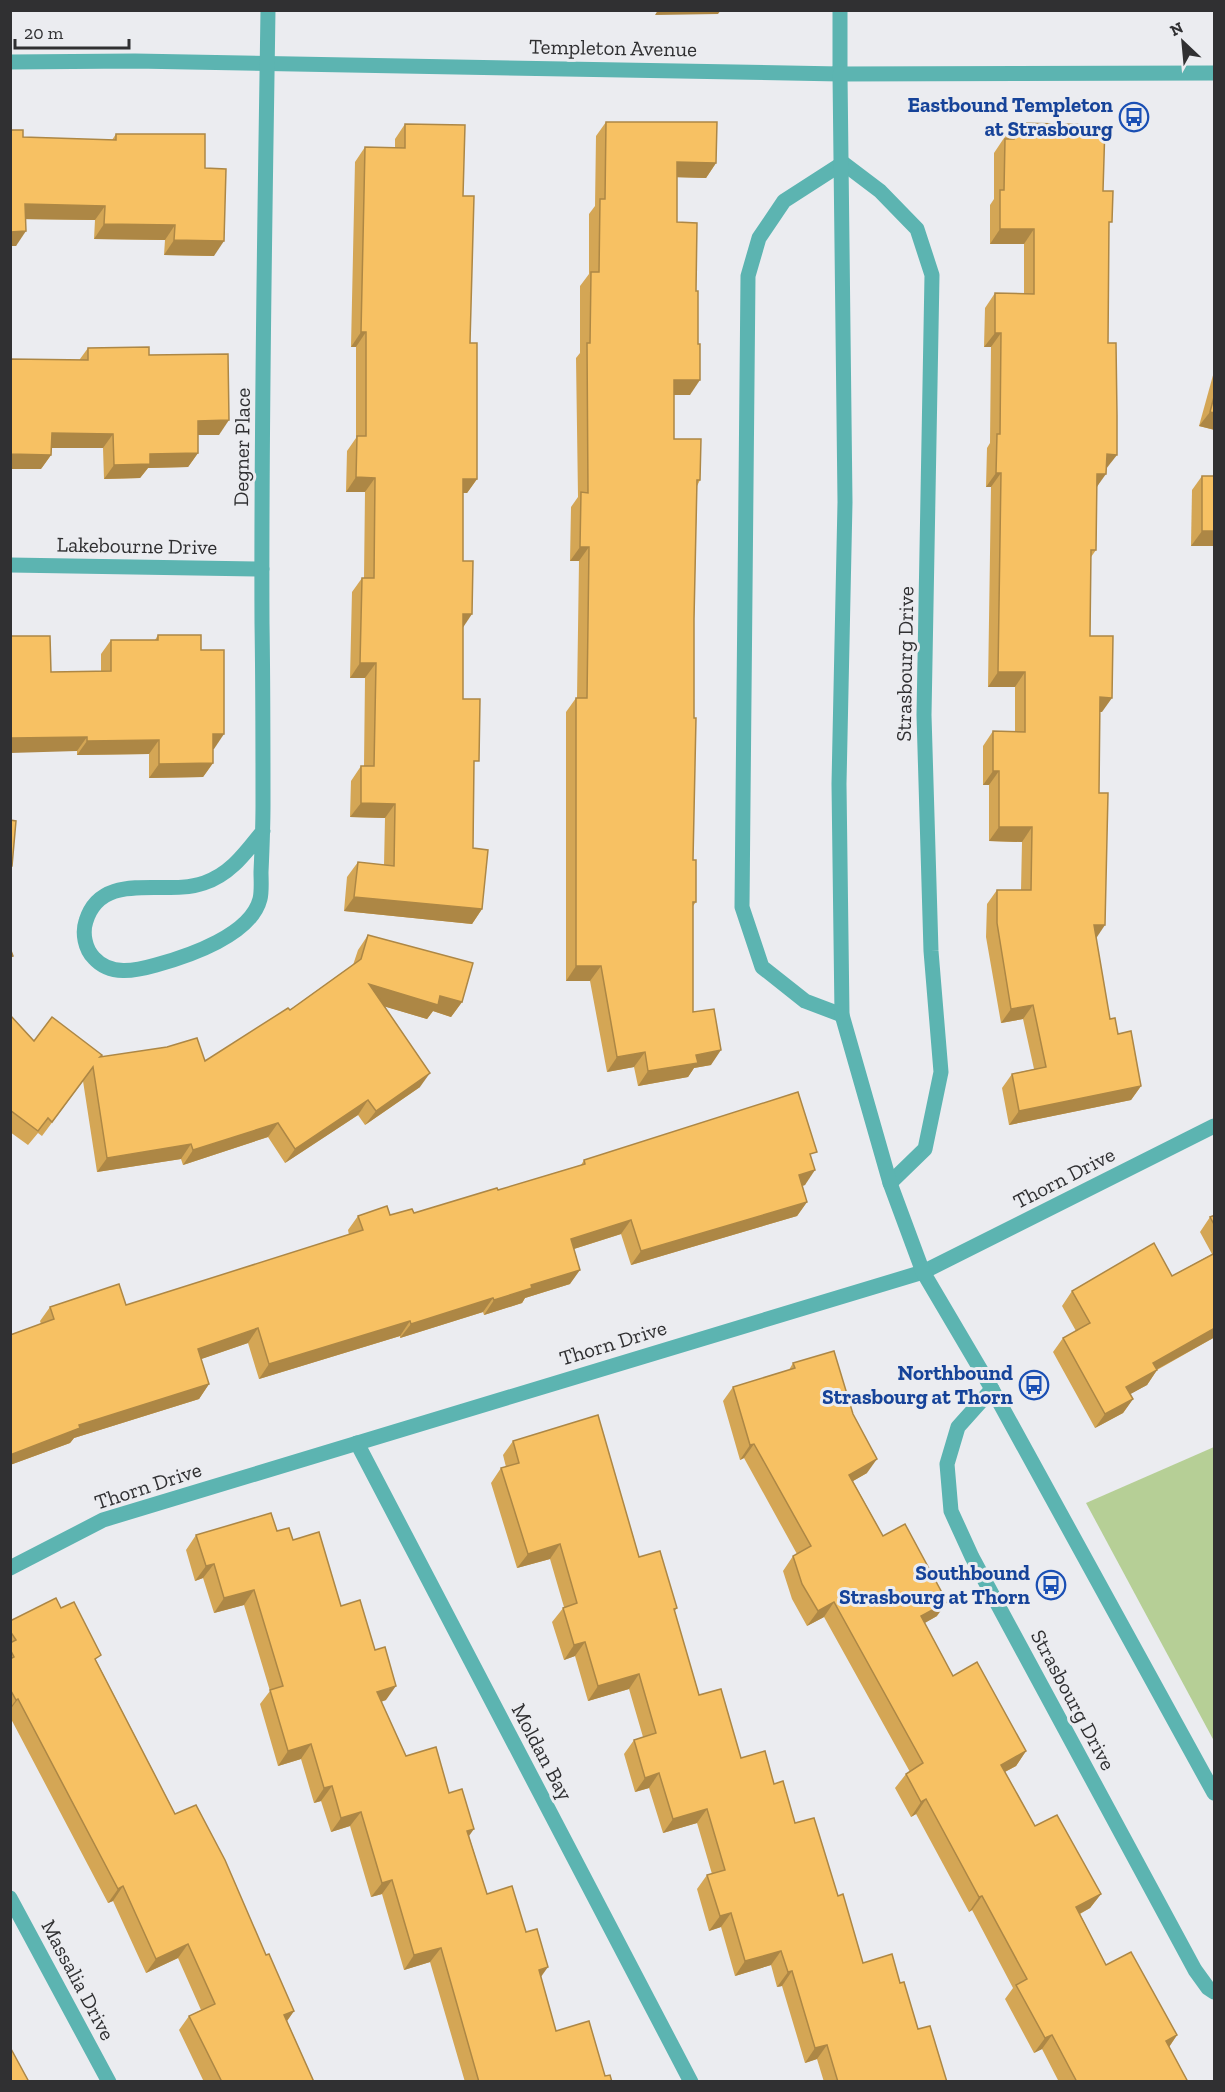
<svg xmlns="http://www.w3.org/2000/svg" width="1225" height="2092" font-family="'Zilla Slab',serif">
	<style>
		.green { fill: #b6cf96 }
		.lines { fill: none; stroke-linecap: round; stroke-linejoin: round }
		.service { stroke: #5cb4b1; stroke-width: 15 }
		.minor { stroke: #5cb4b1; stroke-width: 15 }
		.tertiary { stroke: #5cb4b1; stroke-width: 15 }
		.wall { fill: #d4a655 }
		.shaded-wall { fill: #ad8745 }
		.building { fill: #f7c163; stroke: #ad8745; stroke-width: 1.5 }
		.labels { text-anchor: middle; stroke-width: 6; stroke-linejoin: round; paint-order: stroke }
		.street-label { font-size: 21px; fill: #303032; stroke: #ebecf0 }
		.transit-label { font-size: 21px; font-weight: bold; fill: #164399; stroke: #ebecf0; text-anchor: end }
	</style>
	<rect width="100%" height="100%" fill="#ebecf0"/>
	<path class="green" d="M1214,1447V1741L1086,1503Z"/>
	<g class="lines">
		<g class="service">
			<path d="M842,1015L805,1001L762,967L742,907L748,276L759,238L784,201L843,163L880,191L917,229L932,275L924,715L931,951L941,1072L925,1149L890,1183"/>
			<path d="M992,1389L958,1427L947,1464L951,1511L972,1557L1195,1970L1208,1988L1214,1992"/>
		</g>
		<g class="minor">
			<path d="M10,62L135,61L840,74V10"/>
			<path d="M10,565L262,569"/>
			<path d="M263,831C246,852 231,874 204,883C165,897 102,869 86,921C82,933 85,949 94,958C110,976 135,971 156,965C189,956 251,935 260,899C262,891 261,880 261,872C262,850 263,827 263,805C263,744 263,684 262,623C261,419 265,215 268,10"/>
			<path d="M357,1443L691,2082"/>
			<path d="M10,1568L103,1520L923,1272L1214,1126"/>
			<path d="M10,1898L109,2082"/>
		</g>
		<path class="tertiary" d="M1214,73L840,74L845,502L839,784L842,1015L890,1183L923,1272L992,1389L1214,1793"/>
	</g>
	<g class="wall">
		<path d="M606,122L716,163L706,178L677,177V222L690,395H674V439L700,480L697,486L694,619L693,860L696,902L693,906V1012L711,1065L694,1068L688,1077L638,1086L634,1067L607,1072L590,981H566V712L576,698H577L579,561H570L571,507L578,497L576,358L580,353V286L589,274V214L595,206L596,136Z"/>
		<path d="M1014,123L1103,191L1109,227L1106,469L1097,487L1096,550L1091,557L1090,636L1102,712H1099L1096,938L1110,1019L1118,1034L1141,1086L1131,1100L1009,1125L1002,1088L1012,1074L1034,1069L1023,1019L1001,1023L986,937L987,904L997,890H1021L1022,842L989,841V785H983V746L993,731L1015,732V687H988L991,487H986L987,448L990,443L991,347H984L985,308L995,293L1024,294V244H990V205L994,199V153Z"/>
		<path d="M405,124L463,196L477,479L467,493H463V699L474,768L473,848L482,909L472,924L344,911L347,877L358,862L384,865L385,818L350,817L351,781L361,766H364L365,678H350L352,592L362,578H364L365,492H346L347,451L356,438V347H351L355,162L365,147L395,148V139Z"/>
		<path d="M116,134L205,168L214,256L164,255L165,240L94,239L95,220L26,219L16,246L23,137L112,140Z"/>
		<path d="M88,348L149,355L219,435H198V453L188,467L148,468L140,478L104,479L103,448H52L51,455L41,469L80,359Z"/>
		<path d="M1215,368V430L1199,426Z"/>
		<path d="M1202,476H1215V546H1191L1192,490Z"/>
		<path d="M158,635L201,650L214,749H213V763L203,777L149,778V754L77,755V751L51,672L101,671V654L111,640H155Z"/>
		<path d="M368,935L462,1002L451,1017L433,1011L427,1019L384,1006L420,1087L365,1125L358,1115L285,1163L268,1137L183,1165L181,1159L97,1172L83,1081L42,1136L38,1133L28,1145L10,1132V1015L34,1041L100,1057L205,1061L290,1010L353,965L358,950Z"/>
		<path d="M812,1159L805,1185L802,1186L807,1202L797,1216L631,1265L621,1234L574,1249L570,1284L525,1298L522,1303L484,1315L483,1312L400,1338V1336L259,1379L248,1343L201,1359L209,1384L199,1399L74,1438L70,1443L10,1465V1335L41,1324L40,1321L50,1307L126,1305L349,1235L348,1230L358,1216L390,1215L414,1213L498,1190L581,1165L584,1160Z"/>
		<path d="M1215,1215V1337L1157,1370L1147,1385L1130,1394L1133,1399L1123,1413L1095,1428L1053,1352L1063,1338L1076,1331L1062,1306L1072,1291L1172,1276L1212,1254L1200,1232L1210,1217Z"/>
		<path d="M793,1363L867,1473L853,1481L883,1536L937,1616L924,1623L953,1676L1026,1751L1016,1766L1005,1772L1035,1826L1101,1894L1090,1908L1080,1914L1106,1965L1177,2035L1169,2047L1188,2082H1059L1042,2049L1034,2053L1005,1999L1013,1988L972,1910L969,1912L916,1814L911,1817L895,1788L906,1774L910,1772L824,1617L807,1626L792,1599L783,1571L793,1556L797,1554L744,1458L740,1460L723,1401L733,1387L789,1370Z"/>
		<path d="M513,1441L639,1557L677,1608L674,1612L699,1695L741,1758L774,1784L795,1823L838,1896L863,1963L900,1983L918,2029L947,2082H824L817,2059L805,2063L782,1986L777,1987L771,1965L735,1976L721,1927L709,1931L697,1889L707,1875L712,1874L697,1823L663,1833L649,1788L635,1792L624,1754L634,1740L643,1737L629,1689L588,1701L575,1656L564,1660L552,1622L564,1607L550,1559L517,1568L491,1483L501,1468L506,1467L503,1455Z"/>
		<path d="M277,1531L293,1540L341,1606L386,1700L381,1702L406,1756L449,1793L469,1836L487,1894L526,1932L541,1977L556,2031L612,2082H465L430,1962L404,1970L382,1894L371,1897L350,1826L331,1832L321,1801L314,1803L301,1759L278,1766L260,1704L270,1691L244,1605L214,1613L203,1578L195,1581L186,1550L196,1535Z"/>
		<path d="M61,1608L97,1662L175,1814L266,1955L294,2011L287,2021L314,2082H204L179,2030L189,2016L201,2010L178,1958L146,1973L113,1901L108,1903L10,1717V1621Z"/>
	</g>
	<g class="shaded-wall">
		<path d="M386,10H454L452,12H385Z"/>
		<path d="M658,10H721L718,14L655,15Z"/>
		<path d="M677,162L716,163L706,178L667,177Z"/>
		<path d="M25,204L105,206L95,220L15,219Z"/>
		<path d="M104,224L175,225L165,240L94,239Z"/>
		<path d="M1000,229H1034L1024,244H990Z"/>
		<path d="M26,231L16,246H10V232Z"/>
		<path d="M174,240L224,241L214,256L164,255Z"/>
		<path d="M361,332H366L356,347H351Z"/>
		<path d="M995,333H1001L991,347H984Z"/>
		<path d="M674,380H700L690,395H664Z"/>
		<path d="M1210,412L1215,413V430L1199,426Z"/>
		<path d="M229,420L219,435H188L198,421Z"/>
		<path d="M52,433L113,434L103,448H42Z"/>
		<path d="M198,453L188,467L148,468L140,478L104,479L114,465L150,454Z"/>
		<path d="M10,454L51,455L41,469H10Z"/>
		<path d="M1107,454L1117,455L1106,469Z"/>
		<path d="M996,473H1001L991,487H986Z"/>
		<path d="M1097,474H1106L1096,488Z"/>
		<path d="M356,477L375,478L365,492H346Z"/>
		<path d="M463,479H477L467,493H453Z"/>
		<path d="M1202,531H1215V546H1191Z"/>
		<path d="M580,547H589L579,561H570Z"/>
		<path d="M463,614H472L462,629Z"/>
		<path d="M360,663H376L365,678H350Z"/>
		<path d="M998,672H1025L1015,687H988Z"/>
		<path d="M1100,697L1112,698L1102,712H1089Z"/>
		<path d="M213,734H224L214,749H203Z"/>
		<path d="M87,737L77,751L10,753V738Z"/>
		<path d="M159,740L149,754L77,755L87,741Z"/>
		<path d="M213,763L203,777L149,778L159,764Z"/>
		<path d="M993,771H999L989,785H983Z"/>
		<path d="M361,803L395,804L385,818L350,817Z"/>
		<path d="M999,827H1032L1022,842L989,841Z"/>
		<path d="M354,897L482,909L472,924L344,911Z"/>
		<path d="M1094,925H1105L1095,940Z"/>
		<path d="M576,966H601L590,981H566Z"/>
		<path d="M369,984L440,996L462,1002L451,1017L433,1011L427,1019L359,999Z"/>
		<path d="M1033,1005L1023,1019L1001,1023L1011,1009Z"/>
		<path d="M721,1050L711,1065L694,1068L688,1077L638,1086L648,1071L696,1055Z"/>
		<path d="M645,1052L634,1067L607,1072L617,1057Z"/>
		<path d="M430,1073L420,1087L365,1125L376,1111Z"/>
		<path d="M1141,1086L1131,1100L1009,1125L1019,1111Z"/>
		<path d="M368,1100L358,1115L285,1163L295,1149Z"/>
		<path d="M278,1123L268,1137L183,1165L193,1150Z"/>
		<path d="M191,1144L181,1159L97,1172L107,1158Z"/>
		<path d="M815,1170L805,1185L789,1190L799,1175Z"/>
		<path d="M807,1202L797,1216L631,1265L641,1251Z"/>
		<path d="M631,1220L621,1234L561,1253L571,1239Z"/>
		<path d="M580,1270L570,1284L525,1298L522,1303L484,1315L494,1300L531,1285Z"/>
		<path d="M493,1298L483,1312L400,1338L411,1324Z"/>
		<path d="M410,1321L400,1336L259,1379L269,1364Z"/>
		<path d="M258,1328L248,1343L187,1364L198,1349Z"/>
		<path d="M1215,1328V1337L1143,1377L1153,1363Z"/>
		<path d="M1157,1370L1147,1385L1116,1402L1126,1387Z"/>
		<path d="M209,1384L199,1399L74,1438L70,1443L10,1465V1455L79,1425Z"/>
		<path d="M1133,1399L1123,1413L1095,1428L1105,1414Z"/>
		<path d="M754,1444L744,1458L740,1460L750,1445Z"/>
		<path d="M877,1459L867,1473L839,1489L849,1475Z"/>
		<path d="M560,1544L550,1559L517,1568L528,1554Z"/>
		<path d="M214,1564L203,1578L195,1581L206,1566Z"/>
		<path d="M254,1590L244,1605L214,1613L224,1598Z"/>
		<path d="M834,1602L824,1617L807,1626L818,1611Z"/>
		<path d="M947,1602L937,1616L911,1631L921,1616Z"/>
		<path d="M585,1642L575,1656L564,1660L574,1645Z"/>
		<path d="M639,1674L629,1689L588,1701L598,1686Z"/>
		<path d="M396,1686L386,1700L367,1706L377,1692Z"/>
		<path d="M18,1699L10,1710V1708L16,1700Z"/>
		<path d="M311,1744L301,1759L278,1766L288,1751Z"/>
		<path d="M1026,1751L1016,1766L991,1779L1001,1765Z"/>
		<path d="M659,1773L649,1788L635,1792L645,1778Z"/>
		<path d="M332,1786L321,1801L314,1803L324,1788Z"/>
		<path d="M926,1799L916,1814L911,1817L921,1802Z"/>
		<path d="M707,1809L697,1823L663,1833L673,1819Z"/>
		<path d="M361,1812L350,1826L331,1832L341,1818Z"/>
		<path d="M474,1829L464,1843L467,1831Z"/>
		<path d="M392,1880L382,1894L371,1897L382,1883Z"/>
		<path d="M123,1886L113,1901L108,1903L118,1889Z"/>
		<path d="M1101,1894L1090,1908L1066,1921L1076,1907Z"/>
		<path d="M982,1896L972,1910L969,1912L979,1897Z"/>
		<path d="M731,1913L721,1927L709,1931L720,1916Z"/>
		<path d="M188,1944L178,1958L146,1973L156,1959Z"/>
		<path d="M441,1948L430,1962L404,1970L414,1955Z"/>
		<path d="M781,1951L771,1965L735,1976L745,1961Z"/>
		<path d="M548,1967L538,1981L539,1970Z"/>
		<path d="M792,1971L782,1986L777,1987L788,1972Z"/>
		<path d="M294,2011L284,2025V2015Z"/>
		<path d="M1052,2035L1042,2049L1034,2053L1045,2038Z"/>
		<path d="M1177,2035L1167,2050L1166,2041Z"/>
		<path d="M827,2045L817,2059L805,2063L815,2048Z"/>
	</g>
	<g class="building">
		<path d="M606,122H717L716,163L677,162V222L697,223L696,291H698V344H700V380H674V439H701L700,480H697L694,619V718H696L693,860H696V902H693V1012L714,1009L721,1050L696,1055L698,1063L648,1071L645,1052L617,1057L601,966H576V698H587L589,547H580L581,492L588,493L587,343H590L591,272H599L600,199H605Z"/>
		<path d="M1014,123L1105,125L1103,191H1113L1112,222H1109L1108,343H1116L1117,415V455L1107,454L1106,474H1097L1096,550H1091L1090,636H1113L1112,698L1100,697L1099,793H1108L1105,925H1094L1110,1019L1115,1018L1118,1034L1131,1031L1141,1086L1019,1111L1012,1074L1046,1067L1033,1005L1011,1009L997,923V890H1031L1032,827H999V771H993V731L1025,732V672H998L1001,473H996L997,434H1000L1001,333H995V293L1034,294V229H1000V190H1004L1005,139H1014Z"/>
		<path d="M405,124L465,125L463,196H474L470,343H477V479H463V561H473L472,614H463V699H480L479,761H474L473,848L488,850L482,909L354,897L358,862L394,866L395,804L361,803V766H374L376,663H360L362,578H374L375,478L356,477L357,436H366V332H361L365,147L405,148Z"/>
		<path d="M10,130H23V137L116,140V134H205V168L226,169L224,241L174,240L175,225L104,224L105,206L25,204L26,231L10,232Z"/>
		<path d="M149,347V355L228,354L229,420L198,421V453L150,454V464L114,465L113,434L52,433L51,455L10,454V359L88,360V348Z"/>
		<path d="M1215,393V413L1210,412Z"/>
		<rect x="1202" y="476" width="13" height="55"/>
		<path d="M158,635H201V650H224V734H213V763L159,764V740L87,741V737L10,738V636H50L51,672L111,671V640H158Z"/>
		<path d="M10,820L16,821L12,866H10Z"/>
		<path d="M368,935L473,963L462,1002L440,996L438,1005L369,984L430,1073L376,1111L368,1100L295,1149L278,1123L193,1150L191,1144L107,1158L93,1067L52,1122L48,1118L38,1131L10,1110V1015L34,1041L52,1017L102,1055L100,1057L167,1047L197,1038L205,1061L288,1008L290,1010L361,959Z"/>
		<path d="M10,948L13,956L10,957Z"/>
		<path d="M798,1092L817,1152L810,1154L815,1170L799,1175L807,1202L641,1251L631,1220L571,1239L580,1270L531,1285L532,1288L494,1300L493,1298L411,1324L410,1321L269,1364L258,1328L198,1349L209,1384L79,1425L80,1428L10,1455V1335L54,1319L50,1307L119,1284L126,1305L363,1230L358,1216L387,1206L390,1215L412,1209L414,1213L497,1188L498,1190L585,1164L584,1160Z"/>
		<path d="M1215,1215V1226L1210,1217Z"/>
		<path d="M1154,1243L1172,1276L1215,1253V1328L1153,1363L1157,1370L1126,1387L1133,1399L1105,1414L1063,1338L1090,1323L1072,1291Z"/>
		<path d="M834,1351L853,1414L877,1459L849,1475L883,1536L905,1524L947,1602L921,1616L953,1676L977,1662L1026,1751L1001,1765L1035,1826L1057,1815L1101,1894L1076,1907L1106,1965L1131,1952L1177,2035L1166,2041L1188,2082H1077L1052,2035L1045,2038L1016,1985L1027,1979L982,1896L979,1897L926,1799L921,1802L906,1774L923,1763L834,1602L818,1611L802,1584L793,1556L811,1546L754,1444L750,1445L733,1387L795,1368L793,1363Z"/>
		<path d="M598,1415L639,1557L660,1551L677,1608L674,1609L699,1695L721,1689L741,1758L765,1751L774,1784L783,1781L795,1823L814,1818L838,1896L843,1894L863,1963L892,1954L900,1983L904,1982L918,2029L930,2026L947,2082H838L827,2045L815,2048L792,1971L788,1972L781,1951L745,1961L731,1913L720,1916L707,1875L725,1870L707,1809L673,1819L659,1773L645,1778L634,1740L656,1733L639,1674L598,1686L585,1642L574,1645L563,1608L577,1603L560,1544L528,1554L501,1468L519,1463L513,1441Z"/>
		<path d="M271,1513L277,1531L289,1528L293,1540L319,1532L341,1606L360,1600L375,1650L385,1647L396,1686L377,1692L406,1756L436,1747L449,1793L462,1789L474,1829L467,1831L487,1894L512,1886L526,1932L537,1929L548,1967L539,1970L556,2031L589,2021L605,2076L610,2075L612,2082H479L441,1948L414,1955L392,1880L382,1883L361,1812L341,1818L332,1786L324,1788L311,1744L288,1751L270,1690L283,1686L254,1590L224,1598L214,1564L206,1566L196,1535Z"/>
		<path d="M56,1598L61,1608L74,1602L101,1655L95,1659L175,1814L196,1805L225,1860L266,1955L269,1954L294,2011L284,2015L314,2082H222L189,2016L215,2004L188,1944L156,1959L123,1886L118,1889L18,1699L16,1700L10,1689V1659L14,1657L10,1649V1643L16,1640L10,1631V1621Z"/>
		<path d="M10,2047L29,2082H10Z"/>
	</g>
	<defs>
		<g id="bus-ring" transform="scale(1.5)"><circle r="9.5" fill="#ebecf0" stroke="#1a4fb4" stroke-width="1.5"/><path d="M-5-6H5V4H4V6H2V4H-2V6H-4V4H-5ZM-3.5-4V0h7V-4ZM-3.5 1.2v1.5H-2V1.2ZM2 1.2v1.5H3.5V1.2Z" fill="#1a4fb4"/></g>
	</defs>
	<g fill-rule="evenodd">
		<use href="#bus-ring" x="1134" y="117"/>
		<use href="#bus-ring" x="1034" y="1385"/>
		<use href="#bus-ring" x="1051" y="1585"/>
	</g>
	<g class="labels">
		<g class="street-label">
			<text transform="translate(613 48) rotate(1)" y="7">Templeton Avenue</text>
			<text transform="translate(242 447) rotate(-89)" y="7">Degner Place</text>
			<text transform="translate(137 546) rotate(1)" y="7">Lakebourne Drive</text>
			<text transform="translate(905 664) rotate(-89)" y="7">Strasbourg Drive</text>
			<text transform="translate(1064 1178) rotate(-27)" y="7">Thorn Drive</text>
			<text transform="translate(613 1343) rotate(-17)" y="7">Thorn Drive</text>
			<text transform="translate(148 1486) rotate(-18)" y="7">Thorn Drive</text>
			<text transform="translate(1073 1700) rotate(62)" y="7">Strasbourg Drive</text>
			<text transform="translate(542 1752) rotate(62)" y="7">Moldan Bay</text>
			<text transform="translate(78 1980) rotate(62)" y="7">Massalia Drive</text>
		</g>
		<g class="transit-label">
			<text x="1113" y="112">Eastbound Templeton<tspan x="1113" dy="24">at Strasbourg</tspan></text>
			<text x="1013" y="1380">Northbound<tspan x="1013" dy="24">Strasbourg at Thorn</tspan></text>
			<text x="1030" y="1580">Southbound<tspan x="1030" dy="24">Strasbourg at Thorn</tspan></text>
		</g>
	</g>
	<rect width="1225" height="2092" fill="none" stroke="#303032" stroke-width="24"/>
	<g transform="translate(1183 42) rotate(334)" stroke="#ebecf0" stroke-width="4.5" paint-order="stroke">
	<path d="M0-4.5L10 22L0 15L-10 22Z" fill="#303032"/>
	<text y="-9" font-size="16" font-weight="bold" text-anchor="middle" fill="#303032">N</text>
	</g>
	<path d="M15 39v9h114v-9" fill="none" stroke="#303032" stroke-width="3"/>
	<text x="24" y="39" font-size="18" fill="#303032" stroke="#ebecf0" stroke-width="4.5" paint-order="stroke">20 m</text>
</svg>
